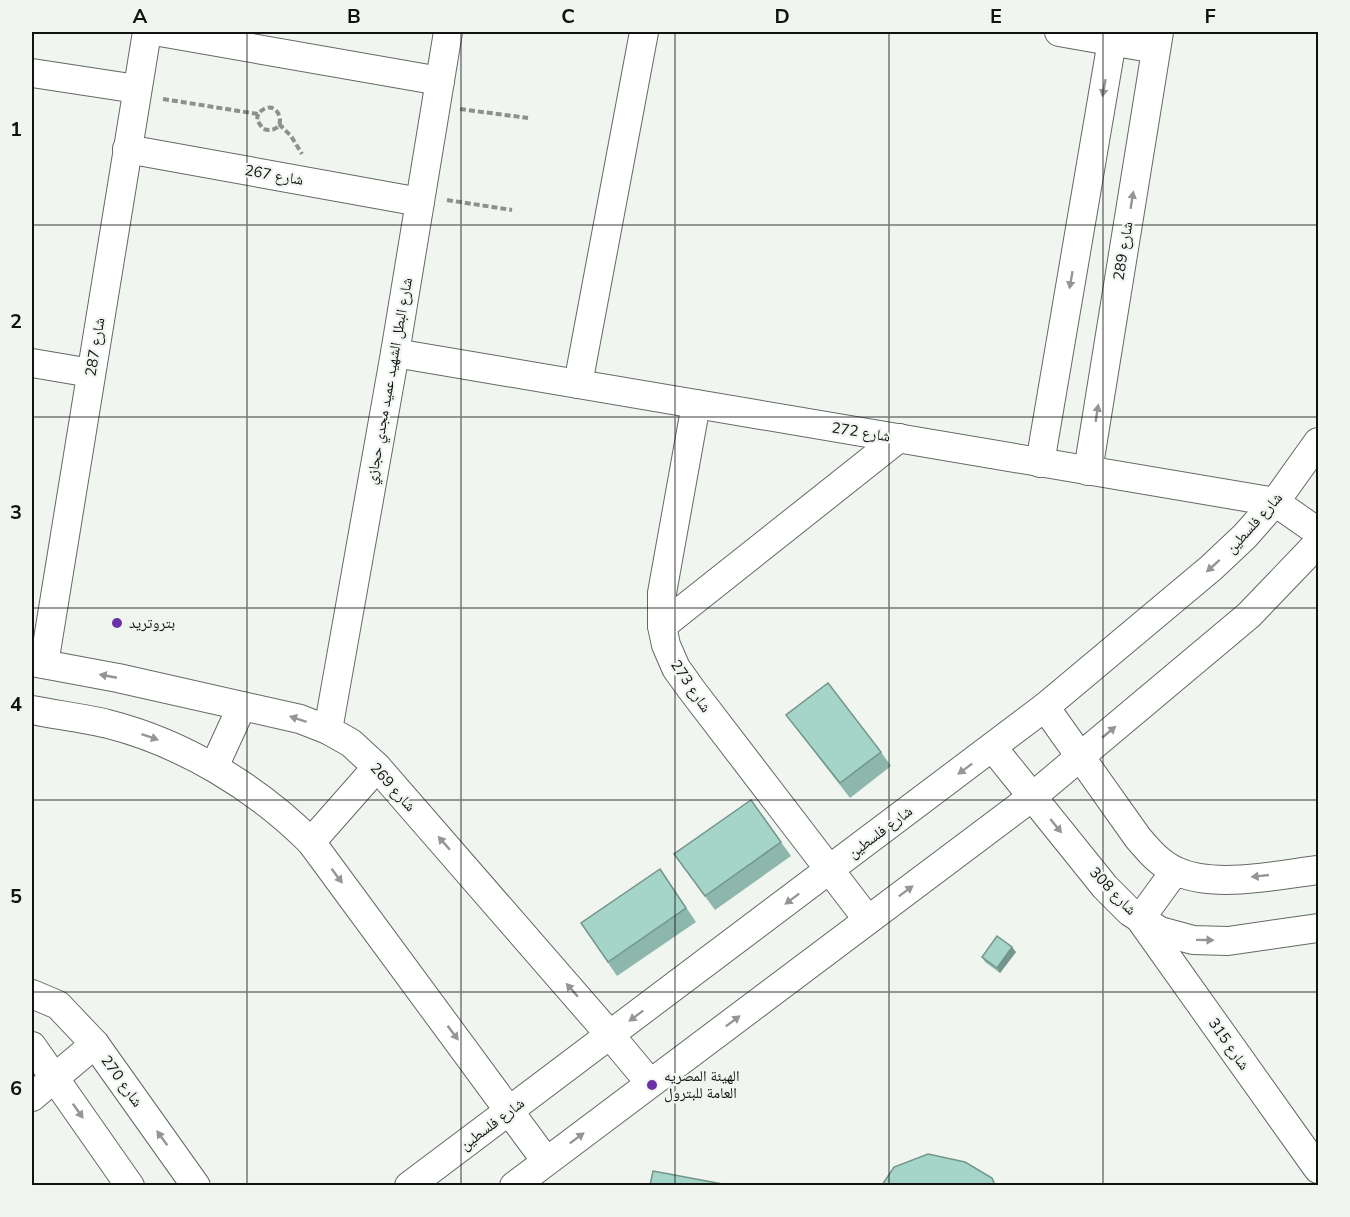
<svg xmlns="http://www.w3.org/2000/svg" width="1350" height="1217" font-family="'Nunito Sans','Noto Naskh Arabic',sans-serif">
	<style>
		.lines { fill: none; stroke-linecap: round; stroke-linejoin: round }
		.minor-casing { stroke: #646964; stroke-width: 30 }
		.path { stroke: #8d918d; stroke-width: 4; stroke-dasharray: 6 3; stroke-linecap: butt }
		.minor { stroke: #fff; stroke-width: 28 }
		.wall { fill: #8db7ac }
		.shaded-wall { fill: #73958c }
		.building { fill: #a4d5c8; stroke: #73958c; stroke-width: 1.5 }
		.oneway { fill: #949594 }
		.grid { fill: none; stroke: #111311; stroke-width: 1.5; stroke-opacity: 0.55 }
		.poi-dot { fill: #6b32a8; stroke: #f0f5f0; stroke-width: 2 }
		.labels { text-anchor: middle; stroke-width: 4.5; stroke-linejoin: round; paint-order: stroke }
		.street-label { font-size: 15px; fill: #111311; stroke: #f0f5f0 }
		.poi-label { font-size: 15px; fill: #111311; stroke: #f0f5f0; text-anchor: start }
		.neatline { fill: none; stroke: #111311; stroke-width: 2 }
		.grid-label { font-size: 20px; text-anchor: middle; font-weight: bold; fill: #111311 }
	</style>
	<rect width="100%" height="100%" fill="#f0f5f0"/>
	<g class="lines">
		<g class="minor-casing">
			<g id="minor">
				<path d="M160,32L440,81"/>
				<path d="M1059,32L1156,49"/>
				<path d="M32,73L137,89"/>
				<path d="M127,149L420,202"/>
				<path d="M395,353L1275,502L1318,532"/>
				<path d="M32,363L91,373"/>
				<path d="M578,384L644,32"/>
				<path d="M696,404L662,593V626L666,645L676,668L691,689L868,920"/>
				<path d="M1040,463L1112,41L1118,32"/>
				<path d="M1088,471L1159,32"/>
				<path d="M662,626L899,438"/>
				<path d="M32,662L118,678L300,719L328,730L351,743L377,767L610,1035L650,1083"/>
				<path d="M44,664L147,32"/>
				<path d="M1045,707L1138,838C1149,851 1160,864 1176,871C1214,889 1277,875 1318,870"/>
				<path d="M32,710C57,715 83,718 108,724C183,743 256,787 311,842L546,1161"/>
				<path d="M328,730L395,353L448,32"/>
				<path d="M993,748L1105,887L1130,912L1160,931L1193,940L1228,941L1318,928"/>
				<path d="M214,767L242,706"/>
				<path d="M311,842L377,767"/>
				<path d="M1175,871L1140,919L1318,1169"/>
				<path d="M32,994L58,1005L95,1044L196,1186"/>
				<path d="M32,1046L130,1186"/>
				<path d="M32,1097L95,1044"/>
				<path d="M409,1186L1045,707L1211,568L1245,536L1275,502L1318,442"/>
				<path d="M514,1186L1032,797L1249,615L1318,543"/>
			</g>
		</g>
		<g class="path">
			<path d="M163,99L258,114C278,91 293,137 263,129L257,120L258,114"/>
			<path d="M460,109L528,118"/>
			<path d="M279,124L291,136L302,154"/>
			<path d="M447,200L512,210"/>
		</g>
		<use href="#minor" class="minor"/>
	</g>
	<g class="wall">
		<path d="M786,715L881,752L891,766L850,798Z"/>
		<path d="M751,800L791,856L715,910L674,854Z"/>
		<path d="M660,869L696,922L617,976L581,923Z"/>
		<path d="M1016,952L1000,973L985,962L982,957Z"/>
	</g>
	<path class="shaded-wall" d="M1012,947L1016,952L1000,973L997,968Z"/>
	<g class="building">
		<path d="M828,683L881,752L840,783L786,715Z"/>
		<path d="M751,800L781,842L705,896L674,854Z"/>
		<path d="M660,869L686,908L608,962L581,923Z"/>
		<path d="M997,936L1012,947L997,968L982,957Z"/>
		<path d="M928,1154L965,1162L992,1178L995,1185H882L894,1167Z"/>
		<path d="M653,1171L728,1185H650Z"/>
	</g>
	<defs><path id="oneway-solid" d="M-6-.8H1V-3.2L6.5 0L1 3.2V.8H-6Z" transform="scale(1.5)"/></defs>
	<g class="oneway">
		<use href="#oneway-solid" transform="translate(1104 88) rotate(100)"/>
		<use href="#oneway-solid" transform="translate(1132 200) rotate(-81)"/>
		<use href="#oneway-solid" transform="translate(1071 280) rotate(100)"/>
		<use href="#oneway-solid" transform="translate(1097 413) rotate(-81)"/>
		<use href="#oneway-solid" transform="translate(1213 566) rotate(138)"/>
		<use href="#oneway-solid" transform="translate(108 676) rotate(-169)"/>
		<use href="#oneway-solid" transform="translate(298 719) rotate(-162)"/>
		<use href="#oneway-solid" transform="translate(1109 732) rotate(-40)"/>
		<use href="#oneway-solid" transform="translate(150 737) rotate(19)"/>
		<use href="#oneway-solid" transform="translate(965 769) rotate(143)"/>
		<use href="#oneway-solid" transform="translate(1056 826) rotate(51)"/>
		<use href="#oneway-solid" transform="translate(444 843) rotate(-131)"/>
		<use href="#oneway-solid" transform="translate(337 876) rotate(53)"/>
		<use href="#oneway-solid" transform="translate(1260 876) rotate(174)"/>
		<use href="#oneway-solid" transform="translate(906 891) rotate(-37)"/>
		<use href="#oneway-solid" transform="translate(792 899) rotate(143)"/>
		<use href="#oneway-solid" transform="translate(1205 940) rotate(1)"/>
		<use href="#oneway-solid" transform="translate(572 990) rotate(-131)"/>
		<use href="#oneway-solid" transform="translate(636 1016) rotate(143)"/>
		<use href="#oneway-solid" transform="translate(733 1021) rotate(-37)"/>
		<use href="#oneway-solid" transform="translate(453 1033) rotate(53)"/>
		<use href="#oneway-solid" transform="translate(78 1111) rotate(55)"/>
		<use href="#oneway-solid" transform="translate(162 1138) rotate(-126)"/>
		<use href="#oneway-solid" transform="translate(577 1138) rotate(-37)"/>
	</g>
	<path class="grid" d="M247,32V1186M461,32V1186M675,32V1186M889,32V1186M1103,32V1186M32,225H1318M32,417H1318M32,608H1318M32,800H1318M32,992H1318"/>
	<g class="poi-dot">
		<circle cx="117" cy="623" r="6"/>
		<circle cx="652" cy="1085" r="6"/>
	</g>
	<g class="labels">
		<g class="street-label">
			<text transform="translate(274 175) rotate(10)" y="5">شارع 267</text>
			<text transform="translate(1123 251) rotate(-81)" y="5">شارع 289</text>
			<text transform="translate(95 347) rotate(-81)" y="5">شارع 287</text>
			<text transform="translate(389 381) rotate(-80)" y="5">شارع البطل الشهيد عميد مجدي حجازي</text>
			<text transform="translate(861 432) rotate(9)" y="5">شارع 272</text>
			<text transform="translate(1254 523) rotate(-48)" y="5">شارع فلسطين</text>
			<text transform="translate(691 686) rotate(56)" y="5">شارع 273</text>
			<text transform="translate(393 787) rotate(48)" y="5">شارع 269</text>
			<text transform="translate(880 832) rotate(-37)" y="5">شارع فلسطين</text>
			<text transform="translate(1113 891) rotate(46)" y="5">شارع 308</text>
			<text transform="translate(1229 1044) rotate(55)" y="5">شارع 315</text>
			<text transform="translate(122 1081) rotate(54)" y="5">شارع 270</text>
			<text transform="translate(492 1124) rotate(-37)" y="5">شارع فلسطين</text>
		</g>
		<g class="poi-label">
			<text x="129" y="628">بتروتريد</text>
			<text x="664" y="1081">الهيئة المصريه<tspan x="664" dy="17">العامة للبترول</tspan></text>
		</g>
	</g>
	<rect width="1350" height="1217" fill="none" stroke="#f0f5f0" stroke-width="66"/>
	<rect x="33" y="33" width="1284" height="1151" class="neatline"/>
	<g class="grid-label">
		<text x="140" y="23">A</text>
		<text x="354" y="23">B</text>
		<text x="568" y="23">C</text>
		<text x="782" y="23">D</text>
		<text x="996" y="23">E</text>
		<text x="1210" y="23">F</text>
		<text x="16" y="136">1</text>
		<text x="16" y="328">2</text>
		<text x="16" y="519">3</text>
		<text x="16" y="711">4</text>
		<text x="16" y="903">5</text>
		<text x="16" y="1095">6</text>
	</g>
</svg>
